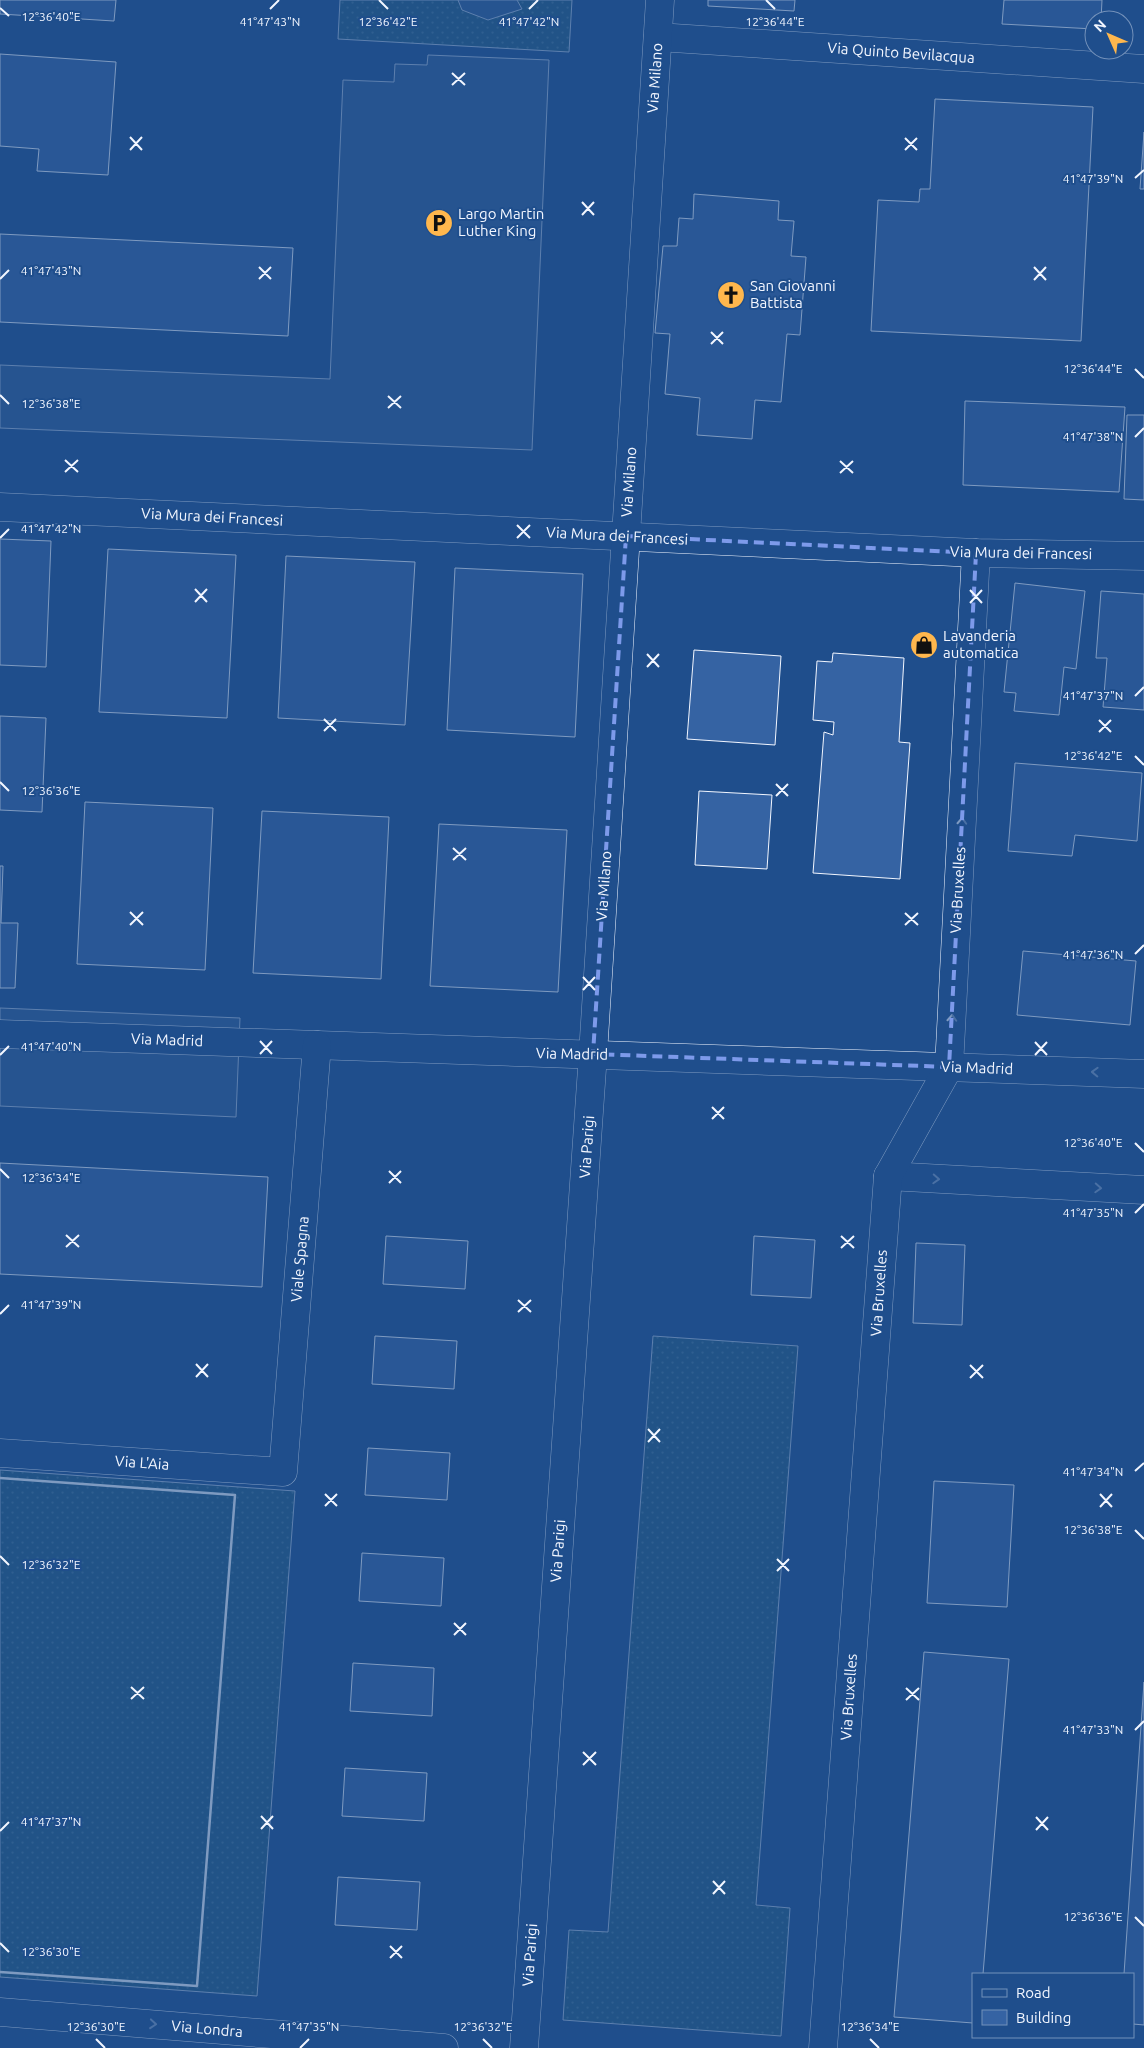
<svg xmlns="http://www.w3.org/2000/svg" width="1144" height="2048" font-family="Ubuntu,sans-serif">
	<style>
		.grass { fill: url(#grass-dots); stroke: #a8bbd7 }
		.parking { fill: #305b95; stroke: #a8bbd7 }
		.building { fill: #3563a3; stroke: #f2f6ff }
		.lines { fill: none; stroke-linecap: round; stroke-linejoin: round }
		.minor-casing { stroke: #f2f6ff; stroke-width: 29 }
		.minor { stroke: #1f4e8c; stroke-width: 28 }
		.wall { stroke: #f2f6ff; stroke-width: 2.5 }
		.oneway { stroke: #7e9ac0 }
		.marked { fill: none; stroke: #7d9aea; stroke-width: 4; stroke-dasharray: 10 6; stroke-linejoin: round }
		.ticks { fill: none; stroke: #f2f6ff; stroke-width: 2 }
		.labels { text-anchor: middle; stroke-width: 4; stroke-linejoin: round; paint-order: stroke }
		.street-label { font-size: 15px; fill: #f2f6ff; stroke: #1f4e8c }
		.poi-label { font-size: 15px; fill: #f2f6ff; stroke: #1f4e8c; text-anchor: start }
		.ticks-label { font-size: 12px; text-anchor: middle; fill: #f2f6ff; stroke: #1f4e8c; stroke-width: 4; stroke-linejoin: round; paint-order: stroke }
	</style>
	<defs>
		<pattern id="grass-dots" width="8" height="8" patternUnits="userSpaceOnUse" patternTransform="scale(1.25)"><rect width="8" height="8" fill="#245a82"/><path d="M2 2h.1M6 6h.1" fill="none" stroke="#447295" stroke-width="1.8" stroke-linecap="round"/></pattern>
	</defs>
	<rect width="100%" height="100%" fill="#1f4e8c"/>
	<g class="grass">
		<path d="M340,0H572L569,52L338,39Z"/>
		<path d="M653,1336L798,1346L756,1905L790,1908L781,2036L563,2020L569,1930L608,1932Z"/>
		<path d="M0,1470L295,1491L257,1996L0,1977Z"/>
	</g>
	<g class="parking">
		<path d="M458,0H517L522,9L488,20L462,10Z"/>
		<path d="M428,55L549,60L532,450L0,428V365L330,379L343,80L394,82L395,64L427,65Z"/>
		<path d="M0,1008L240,1018L236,1117L0,1106Z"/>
	</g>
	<g class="building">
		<path d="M0,0H116L114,21L0,14Z"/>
		<path d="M708,0H795L794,11L708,6Z"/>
		<path d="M1004,0H1102L1101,20H1094V29L1002,24Z"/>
		<path d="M0,54L116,62L108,175L37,171L39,149L0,146Z"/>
		<path d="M935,99L1093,107L1081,341L871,331L878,200L919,202L920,189H930Z"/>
		<path d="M1144,132V189H1140Z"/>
		<path d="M694,194L779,201L778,220L794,221L791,256L806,257L800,335L787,334L781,402L755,400L752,439L697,435L700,398L665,394L670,334L655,333L663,246H677L679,218L693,219Z"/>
		<path d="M0,234L293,248L288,336L0,322Z"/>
		<path d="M965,401L1125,407L1119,492L963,485Z"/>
		<path d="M1127,415H1144V500L1124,499Z"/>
		<path d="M0,539L51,541L46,667L0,665Z"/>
		<path d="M108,549L236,555L227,718L99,712Z"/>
		<path d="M286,556L415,562L405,725L278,718Z"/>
		<path d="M455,568L583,574L575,737L447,730Z"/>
		<path d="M1015,583L1085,591L1076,669L1064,667L1059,715L1014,711L1016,693L1004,692Z"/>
		<path d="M1101,591L1144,594V710L1103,707L1107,658H1096Z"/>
		<path d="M694,650L781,656L775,745L687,739Z"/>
		<path d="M833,653L904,658L899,742L910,743L900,879L813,873L824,732L833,735L834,722L813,720L817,661L832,662Z"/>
		<path d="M0,716L46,718L42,812L0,810Z"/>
		<path d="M1015,763L1142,773L1137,841L1075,835L1072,856L1008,851Z"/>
		<path d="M699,791L772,795L767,869L695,865Z"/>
		<path d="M85,802L213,808L205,970L77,964Z"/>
		<path d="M262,811L389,817L381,979L253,973Z"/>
		<path d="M439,824L567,830L558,992L430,986Z"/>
		<path d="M0,866H3L1,923H18L15,988H0Z"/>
		<path d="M1023,951L1136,961L1130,1025L1017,1015Z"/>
		<path d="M0,1163L268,1177L262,1287L0,1274Z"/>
		<path d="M386,1236L468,1241L465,1289L383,1284Z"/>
		<path d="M754,1236L815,1240L811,1298L751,1295Z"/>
		<path d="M916,1243L965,1245L962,1325L913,1323Z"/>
		<path d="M375,1336L457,1341L454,1389L372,1384Z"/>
		<path d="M368,1448L450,1453L447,1500L365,1495Z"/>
		<path d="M934,1481L1014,1485L1007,1607L927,1603Z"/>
		<path d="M362,1553L444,1558L441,1606L359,1601Z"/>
		<path d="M924,1652L1009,1659L983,1974H973V2023L894,2017Z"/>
		<path d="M353,1663L434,1668L432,1716L350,1711Z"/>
		<path d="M1144,1682V2025L1133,2024V1974H1124Z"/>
		<path d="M345,1768L427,1773L424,1821L342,1816Z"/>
		<path d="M338,1877L420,1882L417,1930L335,1925Z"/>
	</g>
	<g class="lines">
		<g class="minor-casing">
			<g id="minor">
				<path d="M658,37L1144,69"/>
				<path d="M0,507L976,553L1144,556"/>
				<path d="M0,1034L1144,1074"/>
				<path d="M888,1176L1144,1190"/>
				<path d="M0,1453L283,1472L317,1045"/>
				<path d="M0,2012L444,2048"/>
				<path d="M524,2048L593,1054L660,0"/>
				<path d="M823,2048L888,1176L949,1067L976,553"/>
			</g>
		</g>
		<use href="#minor" class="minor"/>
		<path class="wall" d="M0,1478L235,1495L197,1986L0,1972"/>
	</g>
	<defs><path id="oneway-chevron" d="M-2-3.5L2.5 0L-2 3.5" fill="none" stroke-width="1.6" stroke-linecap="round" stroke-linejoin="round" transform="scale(1.25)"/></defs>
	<g class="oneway">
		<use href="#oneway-chevron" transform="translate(962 821) rotate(-87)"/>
		<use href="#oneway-chevron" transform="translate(952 1018) rotate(-87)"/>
		<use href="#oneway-chevron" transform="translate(1095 1072) rotate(-178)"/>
		<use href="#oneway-chevron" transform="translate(936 1179) rotate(3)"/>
		<use href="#oneway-chevron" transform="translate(1098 1188) rotate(3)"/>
		<use href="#oneway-chevron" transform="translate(153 2024) rotate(5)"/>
	</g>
	<path d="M0 0H1144V2048H0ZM626,536L976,553L949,1067L593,1054Z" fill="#1f4e8c" fill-opacity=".55" fill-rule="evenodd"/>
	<path class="marked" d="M626,536L976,553L949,1067L593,1054Z"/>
	<path class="ticks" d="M379,0L388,9M766,0L775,9M0,8L9,16M270,9L279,0M529,9L538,0M452,73L465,85M452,85L465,73M130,137L142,150M905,138L917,150M130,150L142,137M905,150L917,138M1135,178L1144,170M582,202L594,215M582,215L594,202M259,267L271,279M1034,267L1046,280M0,279L9,270M259,279L271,267M1034,280L1046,267M711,332L723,344M711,344L723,332M1135,369L1144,378M0,395L9,404M388,396L401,408M388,408L401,396M1135,437L1144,428M65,460L78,472M840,461L853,473M65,472L78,460M840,473L853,461M517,525L530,538M0,538L9,529M517,538L530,525M195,589L207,602M970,590L982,603M195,602L207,589M970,603L982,590M647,654L659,667M647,667L659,654M1135,696L1144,687M324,719L336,731M1099,720L1111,732M324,731L336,719M1099,732L1111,720M1135,756L1144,765M0,782L9,791M776,784L788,796M776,796L788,784M453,848L466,860M453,860L466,848M130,912L143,925M905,913L918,925M130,925L143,912M905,925L918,913M1135,954L1144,945M583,977L595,990M583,990L595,977M260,1041L272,1054M1035,1042L1047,1055M260,1054L272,1041M0,1055L9,1046M1035,1055L1047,1042M712,1107L724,1119M712,1119L724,1107M1135,1143L1144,1152M0,1169L9,1178M389,1171L401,1183M389,1183L401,1171M1135,1213L1144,1204M66,1235L79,1247M841,1236L854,1248M66,1247L79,1235M841,1248L854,1236M518,1300L531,1312M518,1312L531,1300M0,1314L9,1305M196,1364L208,1377M970,1365L983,1378M196,1377L208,1364M970,1378L983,1365M648,1429L660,1442M648,1442L660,1429M1135,1471L1144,1463M325,1494L337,1506M1100,1494L1112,1507M325,1506L337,1494M1100,1507L1112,1494M1135,1530L1144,1539M0,1556L9,1565M777,1559L789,1571M777,1571L789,1559M454,1623L466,1635M454,1635L466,1623M131,1687L144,1699M906,1688L919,1700M131,1699L144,1687M906,1700L919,1688M1135,1730L1144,1721M583,1752L596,1765M583,1765L596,1752M261,1816L273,1829M1036,1817L1048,1830M261,1829L273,1816M1036,1830L1048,1817M0,1831L9,1822M713,1881L725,1894M713,1894L725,1881M1135,1917L1144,1926M0,1943L9,1952M390,1946L402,1958M390,1958L402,1946M96,2039L105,2048M483,2039L492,2048M870,2039L879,2048M300,2048L309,2039"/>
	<defs>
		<g id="parking-disc" transform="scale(1.4375)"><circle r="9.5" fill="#ffb74d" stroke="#1f4e8c"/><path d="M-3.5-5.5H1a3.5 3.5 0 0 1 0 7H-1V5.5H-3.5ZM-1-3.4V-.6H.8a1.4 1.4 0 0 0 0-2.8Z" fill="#111"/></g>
		<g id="church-disc" transform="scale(1.4375)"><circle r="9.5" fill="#ffb74d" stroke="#1f4e8c"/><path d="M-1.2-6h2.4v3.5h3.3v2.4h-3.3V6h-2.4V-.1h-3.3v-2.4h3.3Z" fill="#111"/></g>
		<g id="shop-disc" transform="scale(1.4375)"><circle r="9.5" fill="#ffb74d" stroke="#1f4e8c"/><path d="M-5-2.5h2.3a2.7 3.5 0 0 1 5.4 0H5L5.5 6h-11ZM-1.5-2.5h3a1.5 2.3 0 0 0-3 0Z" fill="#111"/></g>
	</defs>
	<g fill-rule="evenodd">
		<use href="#parking-disc" x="439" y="223"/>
		<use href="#church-disc" x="731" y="295"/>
		<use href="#shop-disc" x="924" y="645"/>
	</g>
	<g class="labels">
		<g class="street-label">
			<text transform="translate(901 53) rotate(4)" y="5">Via Quinto Bevilacqua</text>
			<text transform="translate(655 78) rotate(-86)" y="5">Via Milano</text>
			<text transform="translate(629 482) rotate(-86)" y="5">Via Milano</text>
			<text transform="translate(212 517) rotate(3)" y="5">Via Mura dei Francesi</text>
			<text transform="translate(617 536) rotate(3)" y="5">Via Mura dei Francesi</text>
			<text transform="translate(1021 553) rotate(1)" y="5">Via Mura dei Francesi</text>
			<text transform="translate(604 886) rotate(-86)" y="5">Via Milano</text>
			<text transform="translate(958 890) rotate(-87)" y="5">Via Bruxelles</text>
			<text transform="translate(167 1040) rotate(2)" y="5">Via Madrid</text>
			<text transform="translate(572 1054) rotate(1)" y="5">Via Madrid</text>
			<text transform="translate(977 1068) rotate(2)" y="5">Via Madrid</text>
			<text transform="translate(587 1147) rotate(-86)" y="5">Via Parigi</text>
			<text transform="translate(300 1259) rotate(-85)" y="5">Viale Spagna</text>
			<text transform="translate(879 1293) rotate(-86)" y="5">Via Bruxelles</text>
			<text transform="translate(142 1463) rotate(4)" y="5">Via L'Aia</text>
			<text transform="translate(558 1551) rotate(-86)" y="5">Via Parigi</text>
			<text transform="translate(849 1697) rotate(-86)" y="5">Via Bruxelles</text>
			<text transform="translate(530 1955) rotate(-86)" y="5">Via Parigi</text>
			<text transform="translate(207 2029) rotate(5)" y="5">Via Londra</text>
		</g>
		<g class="poi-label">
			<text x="458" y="219">Largo Martin<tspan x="458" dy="17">Luther King</tspan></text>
			<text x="750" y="291">San Giovanni<tspan x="750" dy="17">Battista</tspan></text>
			<text x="943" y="641">Lavanderia<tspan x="943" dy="17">automatica</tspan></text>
		</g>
	</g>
	<g class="ticks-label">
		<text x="51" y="21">12°36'40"E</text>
		<text x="270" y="26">41°47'43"N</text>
		<text x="388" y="26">12°36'42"E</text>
		<text x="529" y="26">41°47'42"N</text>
		<text x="775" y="26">12°36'44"E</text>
		<text x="1093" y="183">41°47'39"N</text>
		<text x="51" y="275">41°47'43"N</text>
		<text x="1093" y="373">12°36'44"E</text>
		<text x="51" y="408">12°36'38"E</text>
		<text x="1093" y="441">41°47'38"N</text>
		<text x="51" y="533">41°47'42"N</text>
		<text x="1093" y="700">41°47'37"N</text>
		<text x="1093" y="760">12°36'42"E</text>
		<text x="51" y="795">12°36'36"E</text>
		<text x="1093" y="959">41°47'36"N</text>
		<text x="51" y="1051">41°47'40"N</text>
		<text x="1093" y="1147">12°36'40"E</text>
		<text x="51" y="1182">12°36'34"E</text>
		<text x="1093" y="1217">41°47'35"N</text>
		<text x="51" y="1309">41°47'39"N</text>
		<text x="1093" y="1476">41°47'34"N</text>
		<text x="1093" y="1534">12°36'38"E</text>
		<text x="51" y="1569">12°36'32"E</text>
		<text x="1093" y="1734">41°47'33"N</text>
		<text x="51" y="1826">41°47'37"N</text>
		<text x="1093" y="1921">12°36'36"E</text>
		<text x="51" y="1956">12°36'30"E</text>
		<text x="96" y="2031">12°36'30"E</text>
		<text x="309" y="2031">41°47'35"N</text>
		<text x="483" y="2031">12°36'32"E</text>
		<text x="870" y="2031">12°36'34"E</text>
	</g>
	<rect x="972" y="1973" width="162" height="65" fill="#1f4e8c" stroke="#7391ba"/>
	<rect x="982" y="1989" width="25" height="8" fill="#1f4e8c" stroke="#7391ba"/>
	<text x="1016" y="1998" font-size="15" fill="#f2f6ff">Road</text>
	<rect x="982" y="2010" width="25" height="15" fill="#3563a3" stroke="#7391ba"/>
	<text x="1016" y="2023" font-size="15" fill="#f2f6ff">Building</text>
	<g transform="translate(1109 35) rotate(315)"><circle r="24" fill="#1f4e8c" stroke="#7391ba"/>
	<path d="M0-4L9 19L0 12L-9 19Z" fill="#ffb74d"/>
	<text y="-8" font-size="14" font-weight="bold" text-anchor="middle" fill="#f2f6ff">N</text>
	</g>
</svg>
